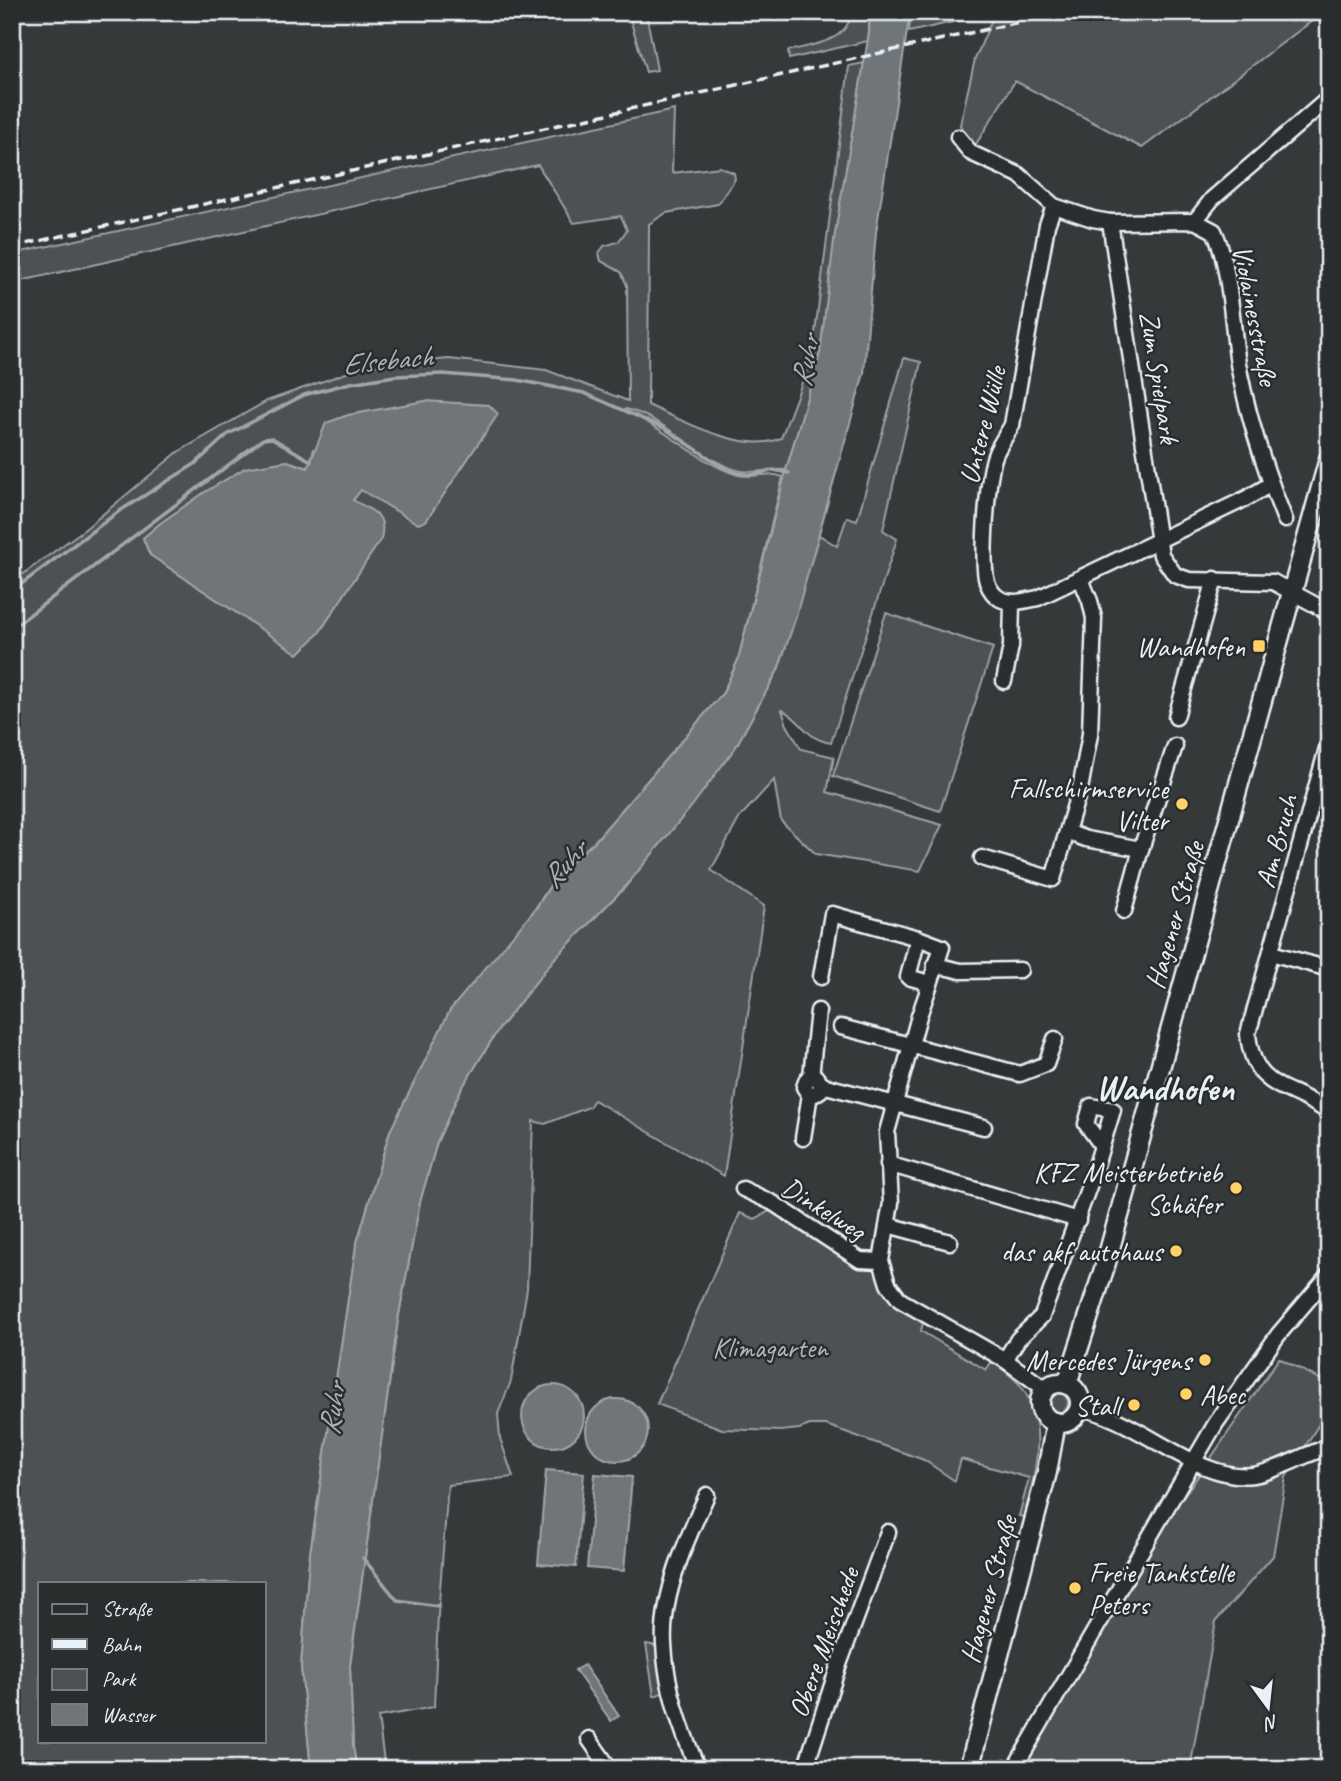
<svg xmlns="http://www.w3.org/2000/svg" width="1341" height="1781" font-family="Caveat,sans-serif">
	<style>
		.green { fill: #4d5152; stroke: #9aa1a5; stroke-width: 2; fill-rule: evenodd }
		.water { fill: #707579; stroke: #a0a7ac; stroke-width: 2 }
		.lines { fill: none; stroke-linecap: round; stroke-linejoin: round }
		.stream { stroke: #a0a7ac; stroke-width: 3.5 }
		.minor-casing { stroke: #e8f1f8; stroke-width: 19 }
		.major-casing { stroke: #e8f1f8; stroke-width: 23 }
		.minor { stroke: #2a2d2e; stroke-width: 14 }
		.major { stroke: #2a2d2e; stroke-width: 18 }
		.rail { stroke: #e8f1f8; stroke-width: 3.5; stroke-dasharray: 10 5; stroke-linecap: butt }
		.poi-dot { fill: #ffd166; stroke: #2a2d2e; stroke-width: 2.5 }
		.labels { text-anchor: middle; stroke-width: 5; stroke-linejoin: round; paint-order: stroke }
		.street-label { font-size: 28px; fill: #e8f1f8; stroke: #2a2d2e }
		.poi-label { font-size: 28px; fill: #e8f1f8; stroke: #2a2d2e; text-anchor: end }
		.park-label { font-size: 28px; fill: #b2b9be; stroke: #2a2d2e }
		.water-label { font-size: 30px; font-style: italic; fill: #acb3b8; stroke: #2a2d2e }
		.district-label { font-size: 35px; font-weight: bold; fill: #e8f1f8; stroke: #2a2d2e }
	</style>
	<rect width="100%" height="100%" fill="#35393a"/>
	<filter id="ink" filterUnits="userSpaceOnUse"><feTurbulence type="fractalNoise" baseFrequency=".0143" numOctaves="2"/><feDisplacementMap in="SourceGraphic" scale="14" xChannelSelector="R" yChannelSelector="G"/><feConvolveMatrix kernelMatrix="1 2 1 2 8 2 1 2 1" color-interpolation-filters="sRGB"/></filter>
	<g filter="url(#ink)">
		<g class="green">
			<path d="M628,12H646L657,70L646,72Z"/>
			<path d="M851,12H870L868,41L789,59L788,51C811,45 849,42 851,12Z"/>
			<path d="M911,12H979L975,17L909,32Z"/>
			<path d="M995,12H1324L1142,148L1015,81L973,149L960,125L975,59Z"/>
			<path d="M864,63L838,219L820,353L786,470C769,468 754,475 737,470C698,459 668,419 626,409V412C666,428 697,461 735,474C752,480 767,470 783,477L738,660L723,693L595,841L557,875L390,1131L356,1246L309,1560L301,1667L311,1769H12V582L85,529L178,452L267,401L363,367L449,359L546,370L628,401L627,285L621,272L601,261L599,253L604,246L618,242L627,230L621,216L574,223L538,165L12,283V254L674,110L672,173L720,167L734,173L735,179L718,204L666,213L649,224L648,405C682,420 745,455 781,438L812,356L849,66ZM314,449L418,523L361,490L353,500L150,555L143,538L287,461L308,468ZM40,1583H264V1741H40Z"/>
			<path d="M904,358L921,362L883,530L897,539L831,743C805,739 802,719 782,710L787,725L801,749L834,757L827,792L942,825L920,871L816,854L781,821L774,780L740,817L711,870L764,906L724,1176L594,1100L589,1107L545,1124L533,1121L527,1289L511,1381L498,1414L500,1438L513,1477L448,1485L438,1615L434,1707L378,1717L385,1769H357L353,1747L350,1665L398,1320L420,1202L437,1142L460,1091L498,1030L554,959L625,887L735,748L778,670L819,535L837,546L847,517L857,520Z"/>
			<path d="M886,613L993,648L940,811L833,776Z"/>
			<path d="M775,1208L878,1268L887,1292L898,1309L923,1322L921,1331L986,1370L992,1361C1002,1369 1013,1376 1021,1386C1049,1425 1035,1475 1024,1517L1019,1516L1029,1478L961,1459L955,1481L924,1460L826,1425H810L799,1429L781,1431L722,1429L657,1404L740,1213L755,1219Z"/>
			<path d="M1279,1358L1329,1384V1408L1286,1477L1273,1556L1216,1621L1190,1769H1024L1098,1627L1140,1555L1202,1471Z"/>
			<circle cx="1058" cy="1403" r="10"/>
			<path d="M646,1644L663,1647L668,1691L654,1696Z"/>
		</g>
		<g class="water">
			<path d="M870,12H910L876,232L864,373L794,623L778,670L735,748L692,806L625,887L554,959L498,1030L460,1091L437,1142L420,1202L398,1320L350,1665L353,1747L357,1769H311L301,1667L309,1560L356,1246L390,1131L450,1010L537,907L557,875L595,841L723,693L738,660L785,474L820,353L835,233L869,33Z"/>
			<path d="M425,401L489,405L498,414L426,521L418,524L361,490L353,500C373,512 387,513 381,539L319,633L298,654L150,555L143,538L159,524L205,492L245,468L287,461L308,468L326,423L348,415Z"/>
			<circle cx="553" cy="1416" r="31"/>
			<circle cx="617" cy="1430" r="31"/>
			<path d="M546,1470L584,1473L576,1567L538,1564Z"/>
			<path d="M595,1474L632,1477L624,1571L587,1568Z"/>
			<path d="M584,1665L619,1716L611,1721L575,1670Z"/>
		</g>
		<g class="lines">
			<g class="stream">
				<path d="M12,591L118,512L195,464L227,435L304,395L350,383L395,376L443,374L517,380L584,393L664,428L721,466L737,473L751,475L773,470L789,473"/>
				<path d="M12,628L263,439L272,438L311,461"/>
				<path d="M363,1558L397,1600L438,1606"/>
			</g>
			<g class="minor-casing">
				<g id="minor">
					<path d="M958,137L971,153L1019,175L1054,206L1093,219L1110,222L1195,221L1214,231C1230,263 1232,327 1238,364C1248,417 1265,470 1285,520"/>
					<path d="M1054,206L1047,225L1012,425C1007,434 1000,444 996,453C987,474 982,555 986,578C987,584 991,592 996,596C1007,606 1025,601 1038,598L1247,498L1271,484"/>
					<path d="M1195,221L1212,199L1329,98"/>
					<path d="M1110,222L1161,555L1175,575L1189,580L1273,582L1323,609L1329,615"/>
					<path d="M1004,681L1011,646L1012,602"/>
					<path d="M1176,717L1215,579"/>
					<path d="M1329,741L1248,1034C1254,1094 1292,1083 1329,1113"/>
					<path d="M1067,832L1086,839L1141,849L1124,911"/>
					<path d="M1141,849L1175,746"/>
					<path d="M982,858L1053,879L1081,784L1090,734L1094,618L1090,601L1081,579"/>
					<path d="M1271,953L1329,969"/>
					<path d="M935,965L961,971L1020,970"/>
					<path d="M821,977L832,914L918,938"/>
					<path d="M929,987L942,947L918,938L908,977L922,981L929,987L919,1016L887,1132L891,1203L881,1261L888,1284L900,1300L1005,1360L1045,1389"/>
					<path d="M841,1027L1020,1074L1046,1064L1055,1039"/>
					<path d="M811,1076L818,1011"/>
					<path d="M822,1085L821,1090L815,1094L808,1093L804,1087L807,1079L815,1076L822,1085L984,1127"/>
					<path d="M803,1138L810,1094"/>
					<path d="M888,1164L1078,1220"/>
					<path d="M743,1189L773,1203L860,1260L881,1261"/>
					<path d="M888,1225L950,1242"/>
					<path d="M1005,1360L1018,1339L1042,1316L1093,1175L1113,1110L1091,1106L1086,1124L1102,1146"/>
					<path d="M1079,1408C1139,1418 1197,1482 1253,1475C1273,1473 1306,1453 1329,1447"/>
					<path d="M589,1739L610,1769"/>
					<path d="M698,1769C681,1729 666,1688 664,1644C661,1596 687,1538 707,1495"/>
					<path d="M805,1769L838,1667L888,1532"/>
					<path d="M1014,1769L1216,1423L1278,1335L1329,1275"/>
				</g>
			</g>
			<g class="major-casing">
				<g id="major">
					<circle cx="1060" cy="1403" r="20"/>
					<path d="M1067,1384L1105,1266L1329,459"/>
					<path d="M969,1769L1047,1472L1056,1422"/>
				</g>
			</g>
			<use href="#minor" class="minor"/>
			<use href="#major" class="major"/>
			<path class="rail" d="M12,247L1064,12"/>
		</g>
	</g>
	<g class="poi-dot">
		<rect x="1252" y="639" width="14" height="14" rx="3.5"/>
		<circle cx="1182" cy="804" r="7"/>
		<circle cx="1236" cy="1188" r="7"/>
		<circle cx="1176" cy="1251" r="7"/>
		<circle cx="1205" cy="1360" r="7"/>
		<circle cx="1186" cy="1394" r="7"/>
		<circle cx="1134" cy="1405" r="7"/>
		<circle cx="1075" cy="1588" r="7"/>
	</g>
	<g class="labels">
		<g class="street-label">
			<text transform="translate(1256 315) rotate(79)" y="10">Violainesstraße</text>
			<text transform="translate(1160 377) rotate(81)" y="10">Zum Spielpark</text>
			<text transform="translate(982 425) rotate(-76)" y="10">Untere Wülle</text>
			<text transform="translate(1276 841) rotate(-75)" y="10">Am Bruch</text>
			<text transform="translate(1174 915) rotate(-74)" y="10">Hagener Straße</text>
			<text transform="translate(824 1208) rotate(32)" y="10">Dinkelweg</text>
			<text transform="translate(988 1589) rotate(-75)" y="10">Hagener Straße</text>
			<text transform="translate(823 1642) rotate(-70)" y="10">Obere Meischede</text>
		</g>
		<g class="poi-label">
			<text x="1245" y="656">Wandhofen</text>
			<text x="1168" y="798">Fallschirmservice<tspan x="1168" dy="32">Vilter</tspan></text>
			<text x="1222" y="1182">KFZ Meisterbetrieb<tspan x="1222" dy="32">Schäfer</tspan></text>
			<text x="1162" y="1261">das akf autohaus</text>
			<text x="1191" y="1370">Mercedes Jürgens</text>
			<text x="1200" y="1404" text-anchor="start">Abec</text>
			<text x="1120" y="1415">Stall</text>
			<text x="1089" y="1582" text-anchor="start">Freie Tankstelle<tspan x="1089" dy="32">Peters</tspan></text>
		</g>
		<g class="park-label">
			<text x="770" y="1357">Klimagarten</text>
		</g>
		<g class="water-label">
			<text transform="translate(387 360) rotate(-6)" y="10">Elsebach</text>
			<text transform="translate(805 361) rotate(-79)" y="10">Ruhr</text>
			<text transform="translate(564 864) rotate(-48)" y="10">Ruhr</text>
			<text transform="translate(332 1409) rotate(-82)" y="10">Ruhr</text>
		</g>
		<g class="district-label">
			<text x="1165" y="1100">Wandhofen</text>
		</g>
	</g>
	<rect width="1341" height="1781" fill="none" stroke="#2a2d2e" stroke-width="42"/>
	<rect x="21" y="21" width="1299" height="1739" fill="none" stroke="#e8f1f8" stroke-width="2.5" filter="url(#ink)"/>
	<rect x="38" y="1582" width="228" height="161" fill="#2a2d2e" stroke="#767b7f" stroke-width="2"/>
	<rect x="52" y="1604" width="35" height="10" fill="#2a2d2e" stroke="#767b7f" stroke-width="2"/>
	<text x="102" y="1616" font-size="21" fill="#e8f1f8">Straße</text>
	<rect x="52" y="1639" width="35" height="10" fill="#e8f1f8" stroke="#767b7f" stroke-width="2"/>
	<text x="102" y="1652" font-size="21" fill="#e8f1f8">Bahn</text>
	<rect x="52" y="1669" width="35" height="21" fill="#4d5152" stroke="#767b7f" stroke-width="2"/>
	<text x="102" y="1686" font-size="21" fill="#e8f1f8">Park</text>
	<rect x="52" y="1704" width="35" height="21" fill="#707579" stroke="#767b7f" stroke-width="2"/>
	<text x="102" y="1722" font-size="21" fill="#e8f1f8">Wasser</text>
	<g transform="translate(1268 1707) rotate(165)" stroke="#2a2d2e" stroke-width="5" paint-order="stroke">
	<path d="M0-5L12 26L0 18L-12 26Z" fill="#e8f1f8"/>
	<text y="-10" font-size="19" font-weight="bold" text-anchor="middle" fill="#e8f1f8">N</text>
	</g>
</svg>
